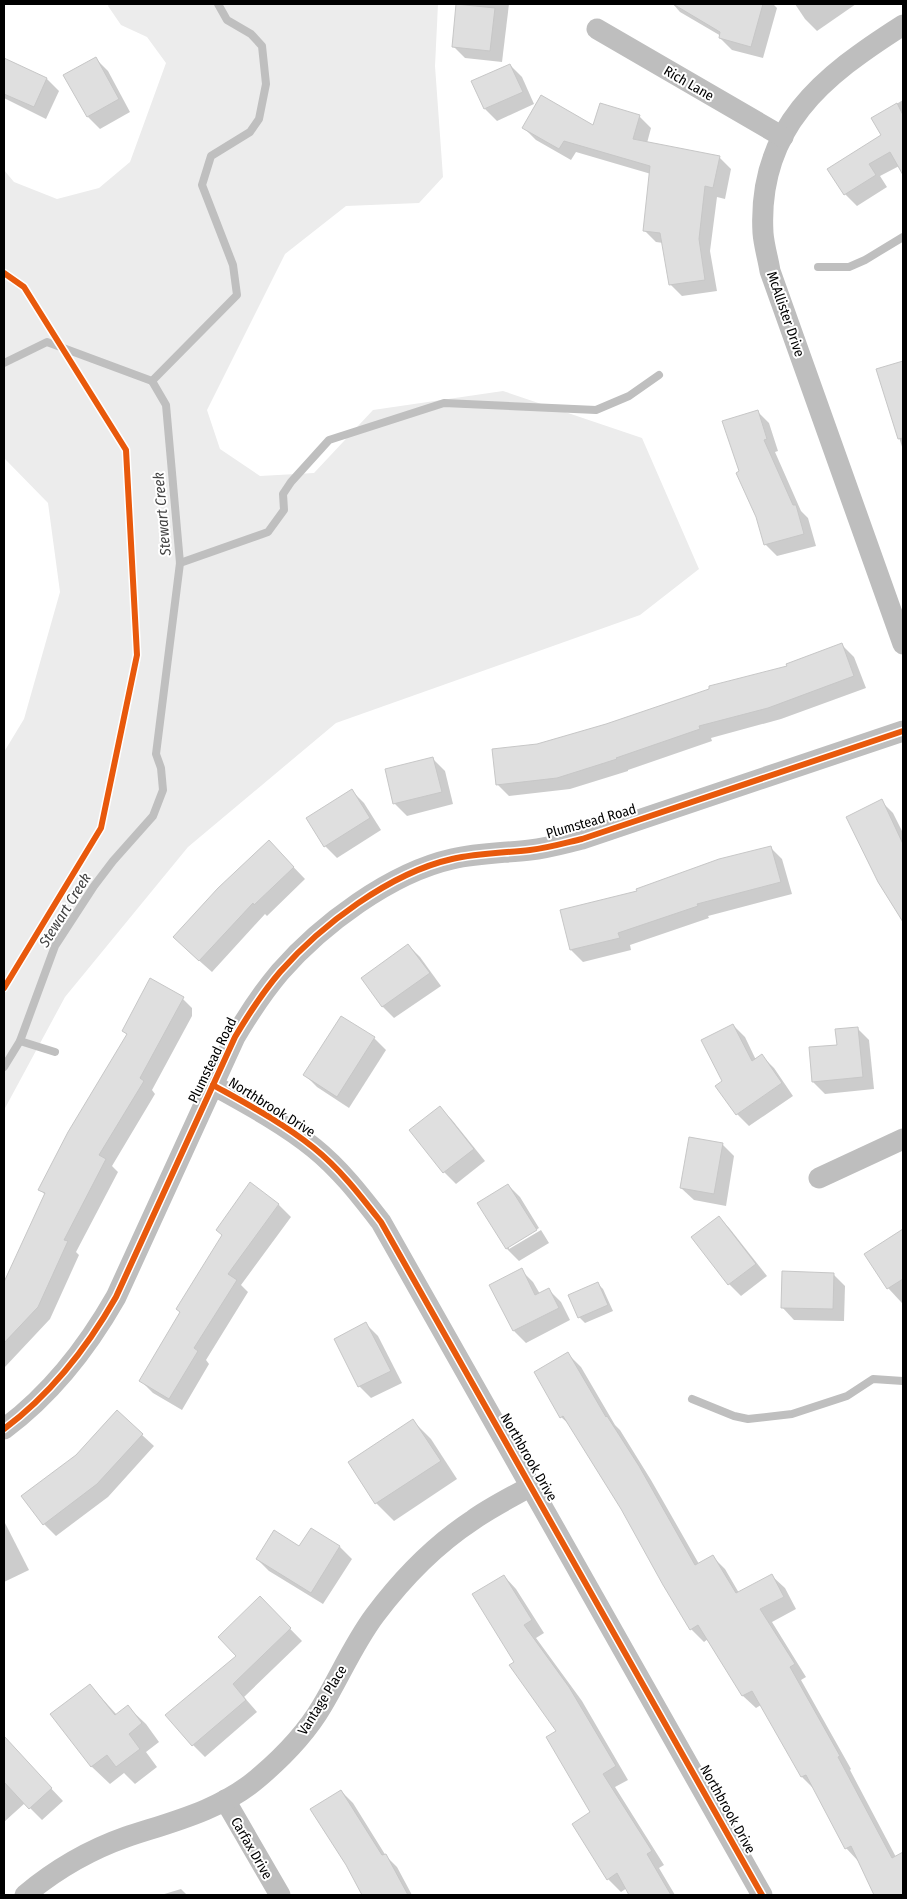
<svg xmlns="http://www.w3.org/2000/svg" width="907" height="1899" font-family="'Fira Sans Condensed',sans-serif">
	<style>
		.green { fill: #ececec }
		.shadow { fill: #0003 }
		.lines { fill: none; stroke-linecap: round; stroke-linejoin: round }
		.stream { stroke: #bfbfbf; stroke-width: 8 }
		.building { fill: #dfdfdf; stroke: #c7c7c7 }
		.street { stroke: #bebebe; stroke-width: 21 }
		.cycleway-casing { stroke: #fff; stroke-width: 9 }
		.cycleway { stroke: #e8590c; stroke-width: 6 }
		.labels { text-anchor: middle; stroke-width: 4; stroke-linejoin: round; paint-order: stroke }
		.street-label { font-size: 14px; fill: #000; stroke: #fff }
		.water-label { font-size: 15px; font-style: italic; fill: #444; stroke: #fff }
	</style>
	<rect width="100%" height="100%" fill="#fff"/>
	<path class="green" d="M109,4H438L435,66L443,177L419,203L346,206L285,254L207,410L220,449L260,476L314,473L373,410L503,391L642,438L699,569L640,615L336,723L188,847L65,997L4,1110V752L24,719L60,592L48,503L4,458V170L14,182L57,199L99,188L130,162L166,63L147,37L121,25L108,6Z"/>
	<g class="shadow">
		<path d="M458,4H509L502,62L465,58L453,46Z"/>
		<path d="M673,4H773L777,8L763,58L732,50L720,38L721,36L680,12Z"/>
		<path d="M795,4H856L817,31L805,19Z"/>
		<path d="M96,59L108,71L130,112L100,129L88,117Z"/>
		<path d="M7,61L47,79L59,91L46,119L4,98V67Z"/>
		<path d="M510,65L522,77L534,104L497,121L485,109Z"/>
		<path d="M903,100V164L880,176L887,187L857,206L845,194L882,135L873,118Z"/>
		<path d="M639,116L651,128L647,143L719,157L731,169L725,199L717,197L710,251L717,291L682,296L670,284L663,243L656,242L644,230L651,174L576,152L571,160L536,140L524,128L594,127Z"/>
		<path d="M903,362V450L878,370Z"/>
		<path d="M757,411L769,423L778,451L775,452L801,511L808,518L816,546L777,556L765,544L757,517L740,472Z"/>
		<path d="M842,645L854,657L866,688L781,719L711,738L712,741L628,770V771L570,789L509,796L497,784L537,745L606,725L788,667Z"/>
		<path d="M433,759L445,771L453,804L407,816L395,804L386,770Z"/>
		<path d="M352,791L364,803L381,830L337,858L325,846Z"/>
		<path d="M881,801L893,813L903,833V920L879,881Z"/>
		<path d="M770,847L782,859L792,894L708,916L709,918L630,945L631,950L583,962L571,950L638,892Z"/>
		<path d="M280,853L305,879L267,916L265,914L212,972L186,949Z"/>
		<path d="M408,945L420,957L441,986L394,1018L382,1006Z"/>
		<path d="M180,996L192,1008V1016L152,1090L155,1094L112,1166L118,1172L76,1252L79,1255L50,1319L4,1368V1293L16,1279L45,1195L40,1189L128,1035L123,1031Z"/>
		<path d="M733,1025L745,1037L756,1060L762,1056L774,1068L793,1096L749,1126L737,1114L724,1081Z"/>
		<path d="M857,1028L869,1040L874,1089L825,1094L813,1082L839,1046Z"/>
		<path d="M374,1038L386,1050L349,1108L317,1087L305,1075Z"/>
		<path d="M440,1108L452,1120L485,1161L456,1184L444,1172Z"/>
		<path d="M722,1144L734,1156L726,1206L694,1200L681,1188Z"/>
		<path d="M251,1184L279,1205L291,1217L241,1285L248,1292L206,1360L209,1364L182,1410L153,1393L141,1381L181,1313Z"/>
		<path d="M508,1185L520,1197L539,1228L509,1247V1249L541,1230L549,1243L519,1261L507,1249L479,1203Z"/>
		<path d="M719,1217L730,1229L767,1276L741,1296L729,1284Z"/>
		<path d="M903,1231V1303H902L888,1288L866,1255Z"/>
		<path d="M521,1270L533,1282L540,1294L549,1290L561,1302L570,1320L526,1343L514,1331L490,1285Z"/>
		<path d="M833,1274L845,1286L844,1321L794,1320L782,1307Z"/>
		<path d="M597,1283L603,1289L613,1311L585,1323L579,1317Z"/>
		<path d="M366,1324L378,1336L402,1383L371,1398L359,1386L335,1339Z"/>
		<path d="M568,1354L581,1367L615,1425L620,1430L651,1480L699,1564L712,1556L725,1569L739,1593L772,1576L785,1588L796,1609L772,1622L806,1677L801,1680L851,1769L850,1770L896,1857L903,1854V1895H875L859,1862L846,1848L815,1790L802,1777L761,1705L756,1708L743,1696L708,1639L704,1642L691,1629L622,1509L571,1426L561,1417Z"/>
		<path d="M117,1412L154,1446L108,1497L56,1536L44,1524L23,1496L76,1456Z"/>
		<path d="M413,1421L431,1439L457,1479L394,1521L376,1503L349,1462Z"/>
		<path d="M4,1521L29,1570L4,1582Z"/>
		<path d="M311,1530L340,1547L352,1559L323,1604L269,1571L257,1559L300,1548Z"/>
		<path d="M504,1576L516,1589L544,1633L536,1638L582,1701L628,1780L615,1787L664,1865L659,1868L675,1895H631L627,1888L621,1892L608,1879L592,1812L558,1732L515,1662Z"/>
		<path d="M260,1598L302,1641L244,1697L257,1712L205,1757L193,1745L238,1656Z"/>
		<path d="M90,1685L117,1715L128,1707L146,1724L159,1742L146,1752L157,1767L135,1784L124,1773L110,1784L92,1767L52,1714Z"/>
		<path d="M13,1748L63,1801L42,1820L25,1803L4,1822V1756Z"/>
		<path d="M341,1791L353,1803L386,1856L397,1867L412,1895H363L347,1865Z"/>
		<path d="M181,1889L187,1895H161Z"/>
	</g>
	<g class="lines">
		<g class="stream">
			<path d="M818,267H849L865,260L903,237"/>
			<path d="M4,363L47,342L152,381"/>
			<path d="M152,381L237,295L233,265L202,185L211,156L250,132L259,119L266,84L262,46L251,34L227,20L218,4"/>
			<path d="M180,563L268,532L284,510L283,494L291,482L329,440L444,403L596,410L629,396L659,375"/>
			<path d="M20,1041L55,1052"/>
			<path d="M4,1067L20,1041L55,946L94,886L113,861L153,816L163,790L161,768L156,754L180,563L166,405L152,381"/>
			<path d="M692,1399L734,1416L748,1419L792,1414L847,1396L873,1379L903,1381"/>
		</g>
	</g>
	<g class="building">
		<path d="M456,4L495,8L490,51L452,47Z"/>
		<path d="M673,4H763L751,47L719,38L720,32Z"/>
		<path d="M96,57L119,99L87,117L63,75Z"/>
		<path d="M4,58L47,78L34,107L4,94Z"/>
		<path d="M510,64L523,92L484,109L471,81Z"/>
		<path d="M541,95L593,125L600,103L640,115L633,139L720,156L713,188L705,186L699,239L705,280L669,285L660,233L643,231L650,166L564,141L559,149L522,128Z"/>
		<path d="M897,103L903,115V175L890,152L869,164L876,175L844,195L827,169L881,135L871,118Z"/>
		<path d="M903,361V438L898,439L876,369Z"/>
		<path d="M758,410L767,439L764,440L793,505H796L804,534L764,545L756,517L736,473L739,471L722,421Z"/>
		<path d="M842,643L854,676L768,708L699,726L700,729L616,758L617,759L557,778L496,785L492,749L537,744L606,724L709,689V686L787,666L786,664Z"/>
		<path d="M433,757L442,792L393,804L385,769Z"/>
		<path d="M352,789L370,818L324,847L306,818Z"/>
		<path d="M882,799L903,844V922L878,882L846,817Z"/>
		<path d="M269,840L294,867L254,905L253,903L199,961L173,937L218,888Z"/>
		<path d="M771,846L781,882L697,904L698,906L618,933L620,938L570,950L560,910L637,891L636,889L719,859Z"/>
		<path d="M408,944L430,973L382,1007L361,978Z"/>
		<path d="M150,978L184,997L140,1078L144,1081L99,1155L106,1159L64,1240L68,1241L38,1307L4,1343V1282L45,1193L38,1190L68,1132L127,1034L122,1031Z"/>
		<path d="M341,1016L375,1037L337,1097L303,1075Z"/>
		<path d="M733,1024L752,1061L762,1054L782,1083L736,1115L715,1086L722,1081L701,1040Z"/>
		<path d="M858,1027L863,1077L812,1082L809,1047L837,1045L835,1029Z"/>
		<path d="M440,1106L474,1149L443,1173L409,1130Z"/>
		<path d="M689,1137L723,1143L714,1194L680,1188Z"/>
		<path d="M250,1182L279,1204L228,1274L237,1280L194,1348L198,1351L169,1399L139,1381L180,1312L176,1309L222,1235L216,1230Z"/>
		<path d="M508,1184L537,1230L506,1249L477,1203Z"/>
		<path d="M719,1216L756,1264L728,1285L691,1237Z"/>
		<path d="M903,1229V1279L887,1289L864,1254Z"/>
		<path d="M522,1268L535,1295L549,1288L559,1308L513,1331L489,1285Z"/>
		<path d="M782,1271L834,1273L833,1309L781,1308Z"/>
		<path d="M598,1282L608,1305L578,1318L568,1295Z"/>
		<path d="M366,1322L391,1371L358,1387L334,1339Z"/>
		<path d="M568,1352L606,1417L607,1416L639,1466L695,1565L713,1555L736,1593L772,1574L784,1597L760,1609L795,1664L790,1667L840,1756L838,1757L892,1858L903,1852V1895H874L851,1846L845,1849L806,1775L801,1777L752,1691L742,1696L698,1625L690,1630L663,1585L621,1509L563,1416L560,1418L534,1372Z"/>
		<path d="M117,1410L143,1434L97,1484L43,1525L21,1496L76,1455Z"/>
		<path d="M413,1419L441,1461L375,1504L348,1462Z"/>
		<path d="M311,1528L340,1546L311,1593L256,1559L274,1530L299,1546Z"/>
		<path d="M504,1575L532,1620L524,1625L569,1687L616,1766L603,1774L652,1851L647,1854L671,1895H629L617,1873L607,1880L572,1824L590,1812L546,1737L556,1731L509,1665L514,1662L472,1594Z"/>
		<path d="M260,1596L291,1628L233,1684L246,1700L192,1746L165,1715L236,1656L218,1637Z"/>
		<path d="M90,1684L115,1715L128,1705L142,1723L129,1734L140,1749L116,1767L107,1755L91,1767L50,1714Z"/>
		<path d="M4,1736L52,1788L29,1809L4,1782Z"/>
		<path d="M341,1790L382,1855L386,1854L408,1895H362L346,1865L310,1809Z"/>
	</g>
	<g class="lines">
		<g class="street">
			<path d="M903,25C823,76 757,127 763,233C764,246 768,258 770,271L903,644"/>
			<path d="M597,29L783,137"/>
			<path d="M213,1085C247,1104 283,1123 314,1148C340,1169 360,1195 381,1222L762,1895"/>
			<path d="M819,1178L903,1139"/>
			<path d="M4,1429C51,1394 87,1348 116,1297L235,1037C248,1015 263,992 280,972C321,925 390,873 452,859C478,853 504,853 530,850C548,848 565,843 582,839L903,731"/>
			<path d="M225,1800L280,1895"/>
			<path d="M25,1895C55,1870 89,1850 126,1837C171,1822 219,1811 257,1779C282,1758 305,1735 322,1706C340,1676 354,1643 375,1615C402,1579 435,1545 473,1520C491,1507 512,1497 531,1486"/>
		</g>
		<g class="cycleway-casing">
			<g id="cycleway">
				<path d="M4,273L24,287L126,450L137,655L101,828L4,988"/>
				<path d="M213,1085C247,1104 283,1123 314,1148C340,1169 360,1195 381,1222L762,1895"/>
				<path d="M4,1429C51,1394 87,1348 116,1297L235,1037C248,1015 263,992 280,972C321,925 390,873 452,859C478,853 504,853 530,850C548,848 565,843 582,839L903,731"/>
			</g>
		</g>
		<use href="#cycleway" class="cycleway"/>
	</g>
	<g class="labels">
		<g class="street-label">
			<text transform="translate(689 83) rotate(30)" y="5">Rich Lane</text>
			<text transform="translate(786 314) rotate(71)" y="5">McAllister Drive</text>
			<text transform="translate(591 821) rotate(-16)" y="5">Plumstead Road</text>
			<text transform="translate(212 1060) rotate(-64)" y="5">Plumstead Road</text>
			<text transform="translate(272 1107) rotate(32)" y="5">Northbrook Drive</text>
			<text transform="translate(529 1457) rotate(60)" y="5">Northbrook Drive</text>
			<text transform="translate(322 1700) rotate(-58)" y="5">Vantage Place</text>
			<text transform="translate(728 1809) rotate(61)" y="5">Northbrook Drive</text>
			<text transform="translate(252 1848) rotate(60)" y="5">Carfax Drive</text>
		</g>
		<g class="water-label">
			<text transform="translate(162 514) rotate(-95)" y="5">Stewart Creek</text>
			<text transform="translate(65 910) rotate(-58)" y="5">Stewart Creek</text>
		</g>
	</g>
	<rect width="907" height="1899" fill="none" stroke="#000000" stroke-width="10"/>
</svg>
